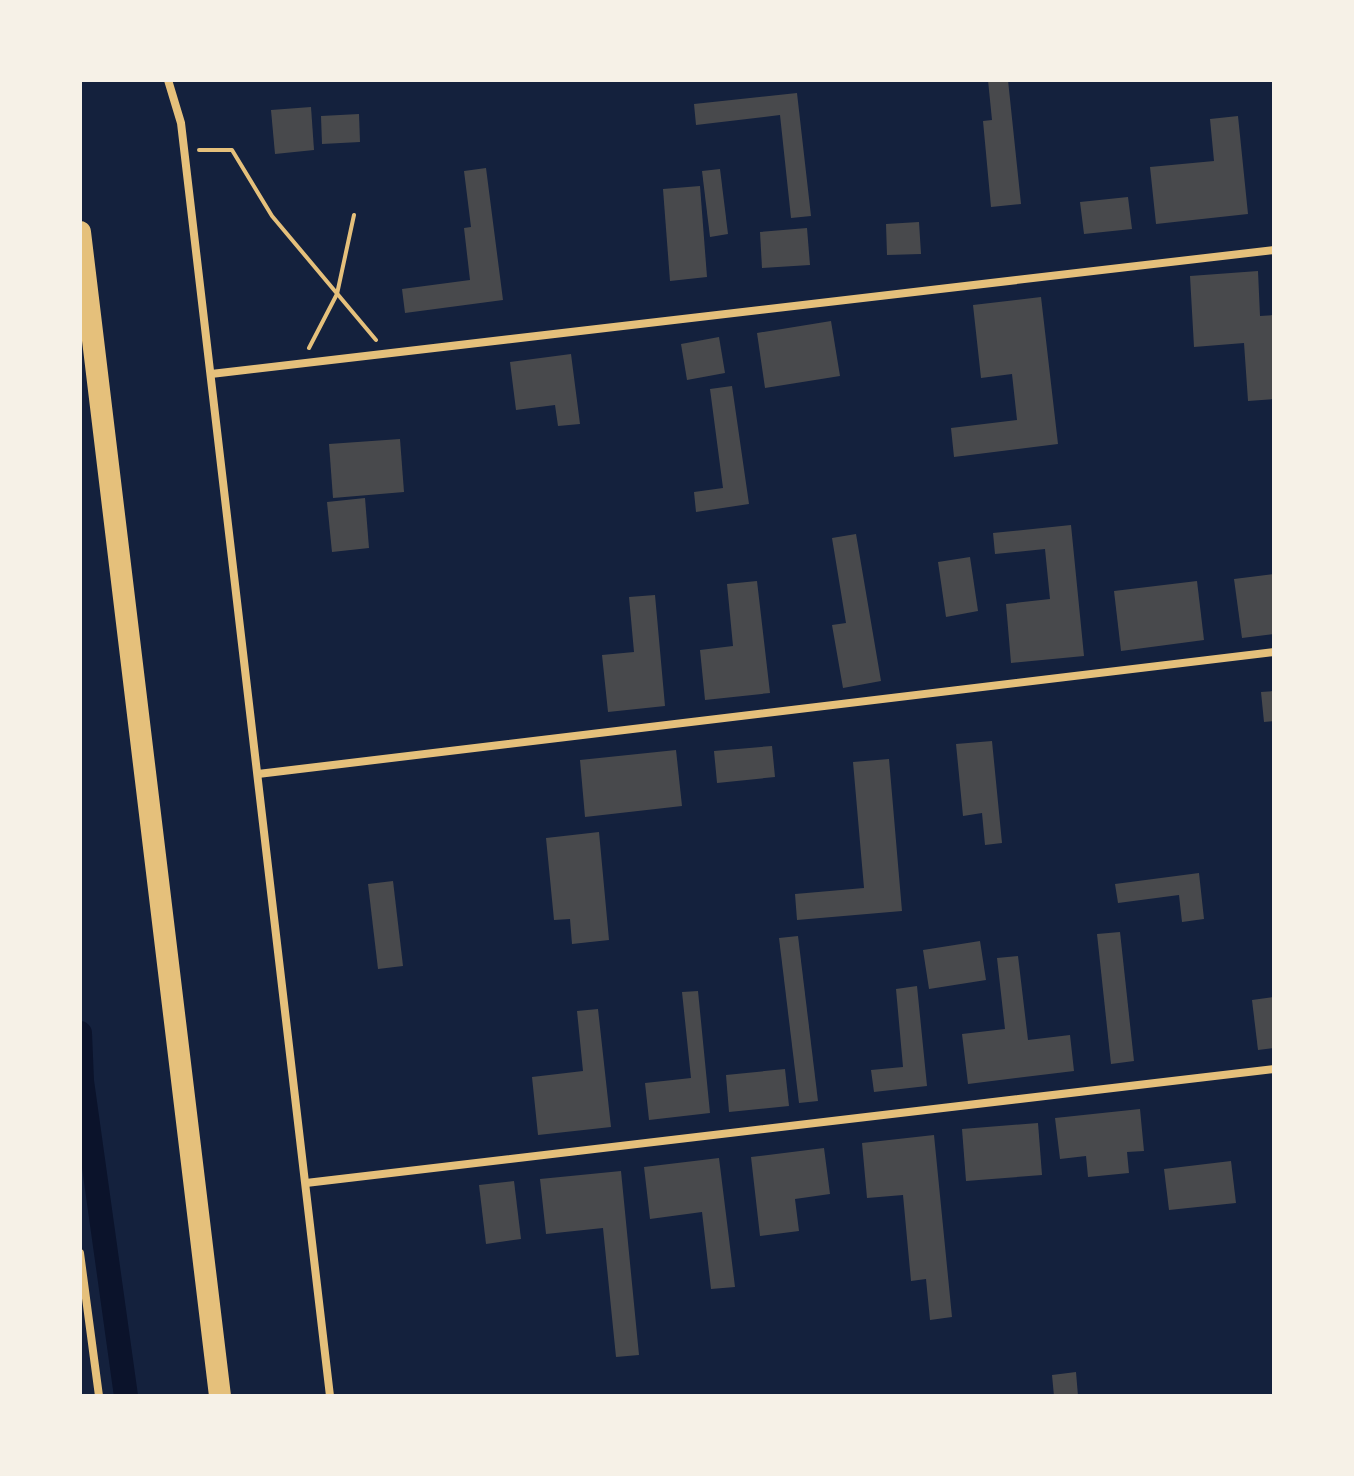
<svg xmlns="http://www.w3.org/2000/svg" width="1354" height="1476" font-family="Rubik,sans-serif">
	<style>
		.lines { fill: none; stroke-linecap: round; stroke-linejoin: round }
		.canal { stroke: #0b132b; stroke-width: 24 }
		.building { fill: #48494c }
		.path { stroke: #e5c07b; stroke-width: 4 }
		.minor { stroke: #e5c07b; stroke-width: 8 }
		.trunk { stroke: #e5c07b; stroke-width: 22 }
	</style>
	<rect width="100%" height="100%" fill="#14213d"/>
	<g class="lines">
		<path class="canal" d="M80,1033L82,1081L126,1396"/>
	</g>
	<g class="building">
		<path d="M988,80H1008L1021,204L991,207L983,121L992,120Z"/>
		<path d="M797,93L811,216L791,218L780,115L696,125L694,104Z"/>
		<path d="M311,107L314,150L275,154L271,110Z"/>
		<path d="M359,114L360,142L322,144L321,116Z"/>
		<path d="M1238,116L1248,214L1156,224L1150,167L1214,161L1210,119Z"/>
		<path d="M486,168L503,300L405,313L402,289L470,280L464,228L471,227L464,171Z"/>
		<path d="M720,169L728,234L710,237L702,171Z"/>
		<path d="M700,186L707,277L670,281L663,189Z"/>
		<path d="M1128,197L1132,229L1084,234L1080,202Z"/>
		<path d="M919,222L921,254L887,255L886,224Z"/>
		<path d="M807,228L810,265L762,268L760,232Z"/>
		<path d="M1258,271L1260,316L1274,315V399L1248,401L1244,343L1194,347L1190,276Z"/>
		<path d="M1041,297L1058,444L954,457L951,428L1017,420L1012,374L981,378L973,305Z"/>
		<path d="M831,321L840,376L765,388L757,333Z"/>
		<path d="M719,337L725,373L687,380L681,344Z"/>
		<path d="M571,354L580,424L558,426L555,405L516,410L510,362Z"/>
		<path d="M732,386L749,504L696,512L694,492L723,488L710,389Z"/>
		<path d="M400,439L404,492L333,498L329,444Z"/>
		<path d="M365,498L369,548L332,552L327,502Z"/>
		<path d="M1071,525L1084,656L1011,663L1006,604L1050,599L1045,549L995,554L993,533Z"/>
		<path d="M856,534L881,681L843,688L832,625L846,623L832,538Z"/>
		<path d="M970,557L978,611L946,617L938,562Z"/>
		<path d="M1274,574V634L1242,638L1234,579Z"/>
		<path d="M757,581L770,693L705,700L700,650L733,646L727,584Z"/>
		<path d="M1197,581L1204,640L1121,651L1114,591Z"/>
		<path d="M655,595L665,706L608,712L602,655L634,652L629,597Z"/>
		<path d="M1274,691V721L1264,722L1261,692Z"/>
		<path d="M992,741L1002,843L985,845L982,813L963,816L956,744Z"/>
		<path d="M772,746L775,777L717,783L714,751Z"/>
		<path d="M676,750L682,806L585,817L580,760Z"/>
		<path d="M889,759L902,911L797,920L795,894L864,888L853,762Z"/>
		<path d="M599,832L609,940L572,944L570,919L554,920L546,838Z"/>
		<path d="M1199,873L1204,919L1182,922L1179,895L1118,903L1115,884Z"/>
		<path d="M393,881L403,966L378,969L368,884Z"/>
		<path d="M1120,932L1134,1061L1111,1064L1097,934Z"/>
		<path d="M798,936L818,1101L799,1103L779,938Z"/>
		<path d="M980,941L986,980L929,989L923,950Z"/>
		<path d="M1018,956L1028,1040L1070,1035L1074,1071L968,1084L962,1034L1005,1029L997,958Z"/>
		<path d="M917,986L927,1086L874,1092L871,1070L903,1067L896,989Z"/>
		<path d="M698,991L710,1113L649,1120L645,1083L691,1078L682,992Z"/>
		<path d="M1274,997V1048L1258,1050L1252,1000Z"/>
		<path d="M598,1009L611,1127L538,1135L532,1077L583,1071L577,1011Z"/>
		<path d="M785,1069L789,1106L729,1112L726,1075Z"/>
		<path d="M1140,1109L1144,1151L1127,1152L1129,1173L1088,1177L1086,1156L1060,1159L1055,1118Z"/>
		<path d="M1038,1123L1042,1175L966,1181L962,1129Z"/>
		<path d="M934,1135L952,1317L930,1320L926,1279L911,1281L903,1195L867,1198L862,1143Z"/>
		<path d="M824,1148L830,1194L795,1199L799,1231L760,1236L751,1157Z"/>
		<path d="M719,1158L735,1287L711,1289L702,1212L650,1219L644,1167Z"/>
		<path d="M1231,1161L1236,1203L1169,1210L1164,1169Z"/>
		<path d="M621,1171L639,1355L616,1357L603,1228L546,1234L540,1179Z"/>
		<path d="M514,1181L521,1239L486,1244L479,1185Z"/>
		<path d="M1076,1372L1078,1396H1054L1052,1375Z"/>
	</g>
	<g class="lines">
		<g class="path">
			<path d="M199,150H232L272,216L376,340"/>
			<path d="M309,348L337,294L354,215"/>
		</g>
		<g class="minor">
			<path d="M168,80L181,123L330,1396"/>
			<path d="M211,374L1274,250"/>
			<path d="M258,774L1274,652"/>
			<path d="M306,1183L1274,1069"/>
			<path d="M80,1253L99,1396"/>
		</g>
		<path class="trunk" d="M80,232L220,1396"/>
	</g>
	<rect width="1354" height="1476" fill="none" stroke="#f6f1e7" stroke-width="164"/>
</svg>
